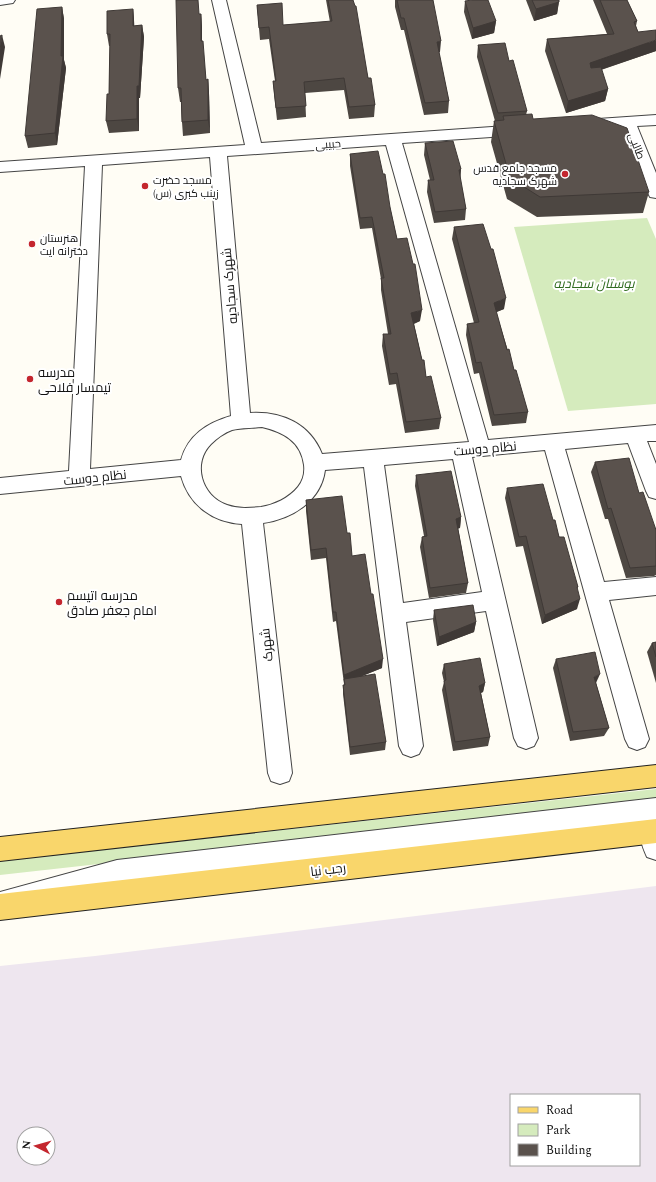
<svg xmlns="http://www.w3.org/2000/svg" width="656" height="1182" font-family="Spectral,Cairo,serif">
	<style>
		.industrial { fill: #eee6ef; fill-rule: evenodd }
		.green { fill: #d5ebbd }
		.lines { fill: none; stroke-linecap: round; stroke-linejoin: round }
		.minor-casing { stroke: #444; stroke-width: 2 }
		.major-casing { stroke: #222; stroke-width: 2 }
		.minor { fill: #fff; fill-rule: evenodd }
		.major { fill: #f9d66b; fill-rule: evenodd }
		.wall { fill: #4d4742 }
		.shaded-wall { fill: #3f3936 }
		.building { fill: #5a524d; stroke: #3f3936 }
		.poi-dot { fill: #c4262e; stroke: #fff; stroke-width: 1.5 }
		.labels { text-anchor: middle; stroke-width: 4; stroke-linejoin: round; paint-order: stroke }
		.far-street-label { font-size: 11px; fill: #111; stroke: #fff }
		.far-poi-label { font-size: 11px; fill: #111; stroke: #fff; text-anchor: start }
		.park-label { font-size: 13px; font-style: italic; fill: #2f6b1f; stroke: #fff }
		.street-label { font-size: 13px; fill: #111; stroke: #fff }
		.poi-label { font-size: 13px; fill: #111; stroke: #fff; text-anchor: start }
	</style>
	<rect width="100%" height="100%" fill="#fffdf5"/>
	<path class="industrial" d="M656,886V1182H0V966L95,956ZM511,1095H639V1165H511ZM24,1134H48V1158H24Z"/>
	<g class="green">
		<path d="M647,218L656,239V404L568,411L514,227Z"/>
		<path d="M656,789V802L0,875V861Z"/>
	</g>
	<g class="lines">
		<g class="minor-casing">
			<g id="minor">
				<path d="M0,0H15L13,3L0,5Z"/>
				<path d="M212,0H226L261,143L521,125L527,127L529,130L527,133L521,135L402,143L488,440L656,425V441H647L656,464V499L649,497L646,491L628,443L565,449L604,582L656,577V595L609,600L649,739L645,747L637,750L629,747L625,739L545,450L472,457L538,738L534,746L526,749L518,746L514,738L486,611L406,622L423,746L419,754L411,757L403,754L399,746L364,467L325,470C321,501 292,519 263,523L292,773L289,781L280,784L271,781L268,773L242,524C212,522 189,505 181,476L0,494V478L69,471L85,166L0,172V162L245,145ZM386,145L469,442L322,454C310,424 282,411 250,413L227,156ZM210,157L231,416C207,423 188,435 181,460L90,469L102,165ZM262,427C283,432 301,441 304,465C305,473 303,481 298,487C289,498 274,505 261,507C250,508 238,509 227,505C201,496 192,463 211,444C217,438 224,433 232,430C241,428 252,428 262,427ZM453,459L482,592L403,603L384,465Z"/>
				<path d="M656,115V125L637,126L656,173V198L650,197L648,193L621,127L583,130L577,128L575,125L577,122L583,120Z"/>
				<path d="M656,798V860L647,857C642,846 637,833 645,823L117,886L0,918V892L117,860Z"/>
			</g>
		</g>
		<g class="major-casing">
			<g id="major">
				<path d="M656,765V787L0,861V837Z"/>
				<path d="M656,819V843L0,920V894Z"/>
			</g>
		</g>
		<use href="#minor" class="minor"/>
		<use href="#major" class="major"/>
	</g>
	<g class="wall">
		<path d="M326,0H353L368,78L375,105L374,117L349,119L344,90L305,93L306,117L277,120L274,93L273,81H275L269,39L260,40L257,5L283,25L330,22Z"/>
		<path d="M395,0H433L439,53L449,101L448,113L424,115L404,30H401L395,7Z"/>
		<path d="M526,0H559L557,14L534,21Z"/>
		<path d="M593,0H627L637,21L636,26L638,32L656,51L601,70L608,89L605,101L566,113L545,51L547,39L607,34Z"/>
		<path d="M465,1L496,21L494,33L472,39L464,12Z"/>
		<path d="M62,7L64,19V60L66,68L57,145L28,148L25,136Z"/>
		<path d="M133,9L134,20V26L142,25L144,37L140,98H139V131L109,133L106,121L109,94L110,46H109L107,34Z"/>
		<path d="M199,14H201L202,28V41L206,80L208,79L209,93L210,133L183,136L182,122L181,102H180L178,88Z"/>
		<path d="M478,45L509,61L527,111L526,115L649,192L643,213L537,217L507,199L491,142L494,121H495L477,57Z"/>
		<path d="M425,143L461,169L460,178L466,209L465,220L434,223L427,192L428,180H430L424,155Z"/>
		<path d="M350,154L390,207L397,239L420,321L414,324L422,360L426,377L441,418L439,429L405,433L396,384L389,385L382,346L383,334H388L381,290V279L372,228L360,229L350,166Z"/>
		<path d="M454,227L504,309L496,312L514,370L528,412L526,423L492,426L479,373L474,374L466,335L467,324L474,323L452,239Z"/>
		<path d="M595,462L639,493L656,530V575L654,576L626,578L608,519H605L591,472Z"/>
		<path d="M416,475L461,517L460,528H458L468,583L466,593L429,598L420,547L422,537L424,536L415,486Z"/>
		<path d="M507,488L553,520L578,587L577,589V609L542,624L523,546L516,547L505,498Z"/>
		<path d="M306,500L347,533L352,556L382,668L362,676L386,742L385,750L350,755L343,694V685H344V683V684L336,621L333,622L326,558L311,560L306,511Z"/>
		<path d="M434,610L476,622L474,632L437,646L433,620Z"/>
		<path d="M656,642V683L647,652L652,643Z"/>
		<path d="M556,659L596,683L609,728L604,736L570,741L553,668Z"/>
		<path d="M444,664L485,683L483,692L481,693L490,737L488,746L453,751L442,690L444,682L442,673Z"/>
	</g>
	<g class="shaded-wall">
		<path d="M559,2L557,14L534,21L536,9Z"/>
		<path d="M62,7L64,19V60L66,68L57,145L55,133Z"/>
		<path d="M133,9L134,20L135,38L133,26Z"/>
		<path d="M201,14L202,28V55L201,41Z"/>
		<path d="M496,21L494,33L472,39L473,28Z"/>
		<path d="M142,25L144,37L140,98H139V131L137,119V86Z"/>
		<path d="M2,35L5,47L0,79V50Z"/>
		<path d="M656,40V51L588,74L590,63Z"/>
		<path d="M441,41L440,52L436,53L437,42Z"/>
		<path d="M208,79L209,93L210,133L208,120Z"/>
		<path d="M608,89L605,101L566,113L568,101Z"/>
		<path d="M461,169L460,181L459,170Z"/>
		<path d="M506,298L504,309L492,314L494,303Z"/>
		<path d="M422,310L420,321L410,325L411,313Z"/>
		<path d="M461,517L460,528L455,530L456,519Z"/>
		<path d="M580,599L577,609L542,624L545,615Z"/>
		<path d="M476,622L474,632L437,646L439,637Z"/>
		<path d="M383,659L382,668L345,683L344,679V684V675Z"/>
		<path d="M600,674L596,683L590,686L594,677Z"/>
		<path d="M485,683L483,692L477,694L479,686Z"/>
	</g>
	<g class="building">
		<path d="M176,0H198L199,14H201V41H203L206,80L208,79V120L182,122L181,88H178Z"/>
		<path d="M328,0H353L355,6H356L368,78H371L375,105L349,107L344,78L304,82L306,106L276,108L273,81H276L269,27L259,28L257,5L282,3L283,25L332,21Z"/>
		<path d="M397,0H433L441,41L437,42L449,101L425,103L404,18H401Z"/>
		<path d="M472,0H488L496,21L473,28L465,1Z"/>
		<path d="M532,0H559V2L536,9Z"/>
		<path d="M600,0H627L637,21L634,22L638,32L656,30V40L590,63L591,68L601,67L608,89L568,101L547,39L614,34Z"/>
		<path d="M62,7L61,56H63L55,133L25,136L37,9Z"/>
		<path d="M133,9V26L142,25L139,86H137V119L106,121L107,94H109L110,34H107V11Z"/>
		<path d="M2,35L0,50V36Z"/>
		<path d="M505,43L509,61L513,60L527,111L498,113L478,45Z"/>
		<path d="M532,114L533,119L592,115L627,128L649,192L540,197L510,178L494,121L504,120L503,116Z"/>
		<path d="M453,141L461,169L459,170L466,209L435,212L428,180H434L425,143Z"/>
		<path d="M378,151L383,174H385L390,207L397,239L407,238L413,264H415L422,310L411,313L422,360H424L426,377L431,376L441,418L406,422L397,373L390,374L383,334H391L381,278H384L372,217L360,218L350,154Z"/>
		<path d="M483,224L491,249H493L506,298L494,303L507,350L509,349L514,370H516L528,412L494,415L481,362L476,363L467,324L479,322L454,227Z"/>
		<path d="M629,458L639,493L643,492L656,530V566L630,568L611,508L608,509L595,462Z"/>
		<path d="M451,471L461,517L456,519L468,583L430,588L422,537L427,536L416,475Z"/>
		<path d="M543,484L553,520H555L559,537H564L578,587H577L580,599L545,615L526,536L519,537L507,488Z"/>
		<path d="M342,496L347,533H350L352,556L365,554L371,594H373L383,659L344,675L336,612H333L326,548L311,550L306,500Z"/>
		<path d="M473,605L476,622L439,637L434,610Z"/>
		<path d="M656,642V657L652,643Z"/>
		<path d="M595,652L600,674L594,677L609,728L573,732L556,659Z"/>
		<path d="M480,658L485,683L479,686L490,737L455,742L444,681L446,680L444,664Z"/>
		<path d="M375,674L386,742L350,747L343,685H345L344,679Z"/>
	</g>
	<g class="poi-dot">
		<circle cx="565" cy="174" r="4"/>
		<circle cx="145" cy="186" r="4"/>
		<circle cx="32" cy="244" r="4"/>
		<circle cx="30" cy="379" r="4"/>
		<circle cx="59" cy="602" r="4"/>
	</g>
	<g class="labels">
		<g class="far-street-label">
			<text transform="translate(328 144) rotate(-4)" y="4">حبیبی</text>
			<text transform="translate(637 146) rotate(68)" y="4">طالبی</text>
		</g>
		<g class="far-poi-label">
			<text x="557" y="172" text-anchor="end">مسجد جامع قدس<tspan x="557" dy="13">شهرک سجادیه</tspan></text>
			<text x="153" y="184">مسجد حضرت<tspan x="153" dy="13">زینب کبری (س)</tspan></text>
			<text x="40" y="242">هنرستان<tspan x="40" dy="13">دخترانه ایت</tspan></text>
		</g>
		<g class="park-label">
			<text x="594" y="288">بوستان سجادیه</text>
		</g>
		<g class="street-label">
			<text transform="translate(229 286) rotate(-95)" y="5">شهرک سجادیه</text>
			<text transform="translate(485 448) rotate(-5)" y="5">نظام دوست</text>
			<text transform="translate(95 477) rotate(-6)" y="5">نظام دوست</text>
			<text transform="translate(266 645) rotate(-96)" y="5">شهرک</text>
			<text transform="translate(328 869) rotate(-7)" y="5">رجب نیا</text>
		</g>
		<g class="poi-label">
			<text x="38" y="377">مدرسه<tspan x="38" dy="15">تیمسار فلاحی</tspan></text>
			<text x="67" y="600">مدرسه اتیسم<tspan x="67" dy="15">امام جعفر صادق</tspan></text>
		</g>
	</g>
	<rect x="510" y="1094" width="130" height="72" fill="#ffffff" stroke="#a0a0a0"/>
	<rect x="518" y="1107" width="20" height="6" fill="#f9d66b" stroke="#a0a0a0"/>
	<text x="546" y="1114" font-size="12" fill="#111111">Road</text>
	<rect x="518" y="1124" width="20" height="12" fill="#d5ebbd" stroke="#a0a0a0"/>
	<text x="546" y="1134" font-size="12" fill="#111111">Park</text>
	<rect x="518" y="1144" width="20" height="12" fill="#5a524d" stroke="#a0a0a0"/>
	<text x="546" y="1154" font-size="12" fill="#111111">Building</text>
	<g transform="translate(36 1146) rotate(276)"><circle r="19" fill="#ffffff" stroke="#a0a0a0"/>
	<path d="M0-3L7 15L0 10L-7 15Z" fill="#c4262e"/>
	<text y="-6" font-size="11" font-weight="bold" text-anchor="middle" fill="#111111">N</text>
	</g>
</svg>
